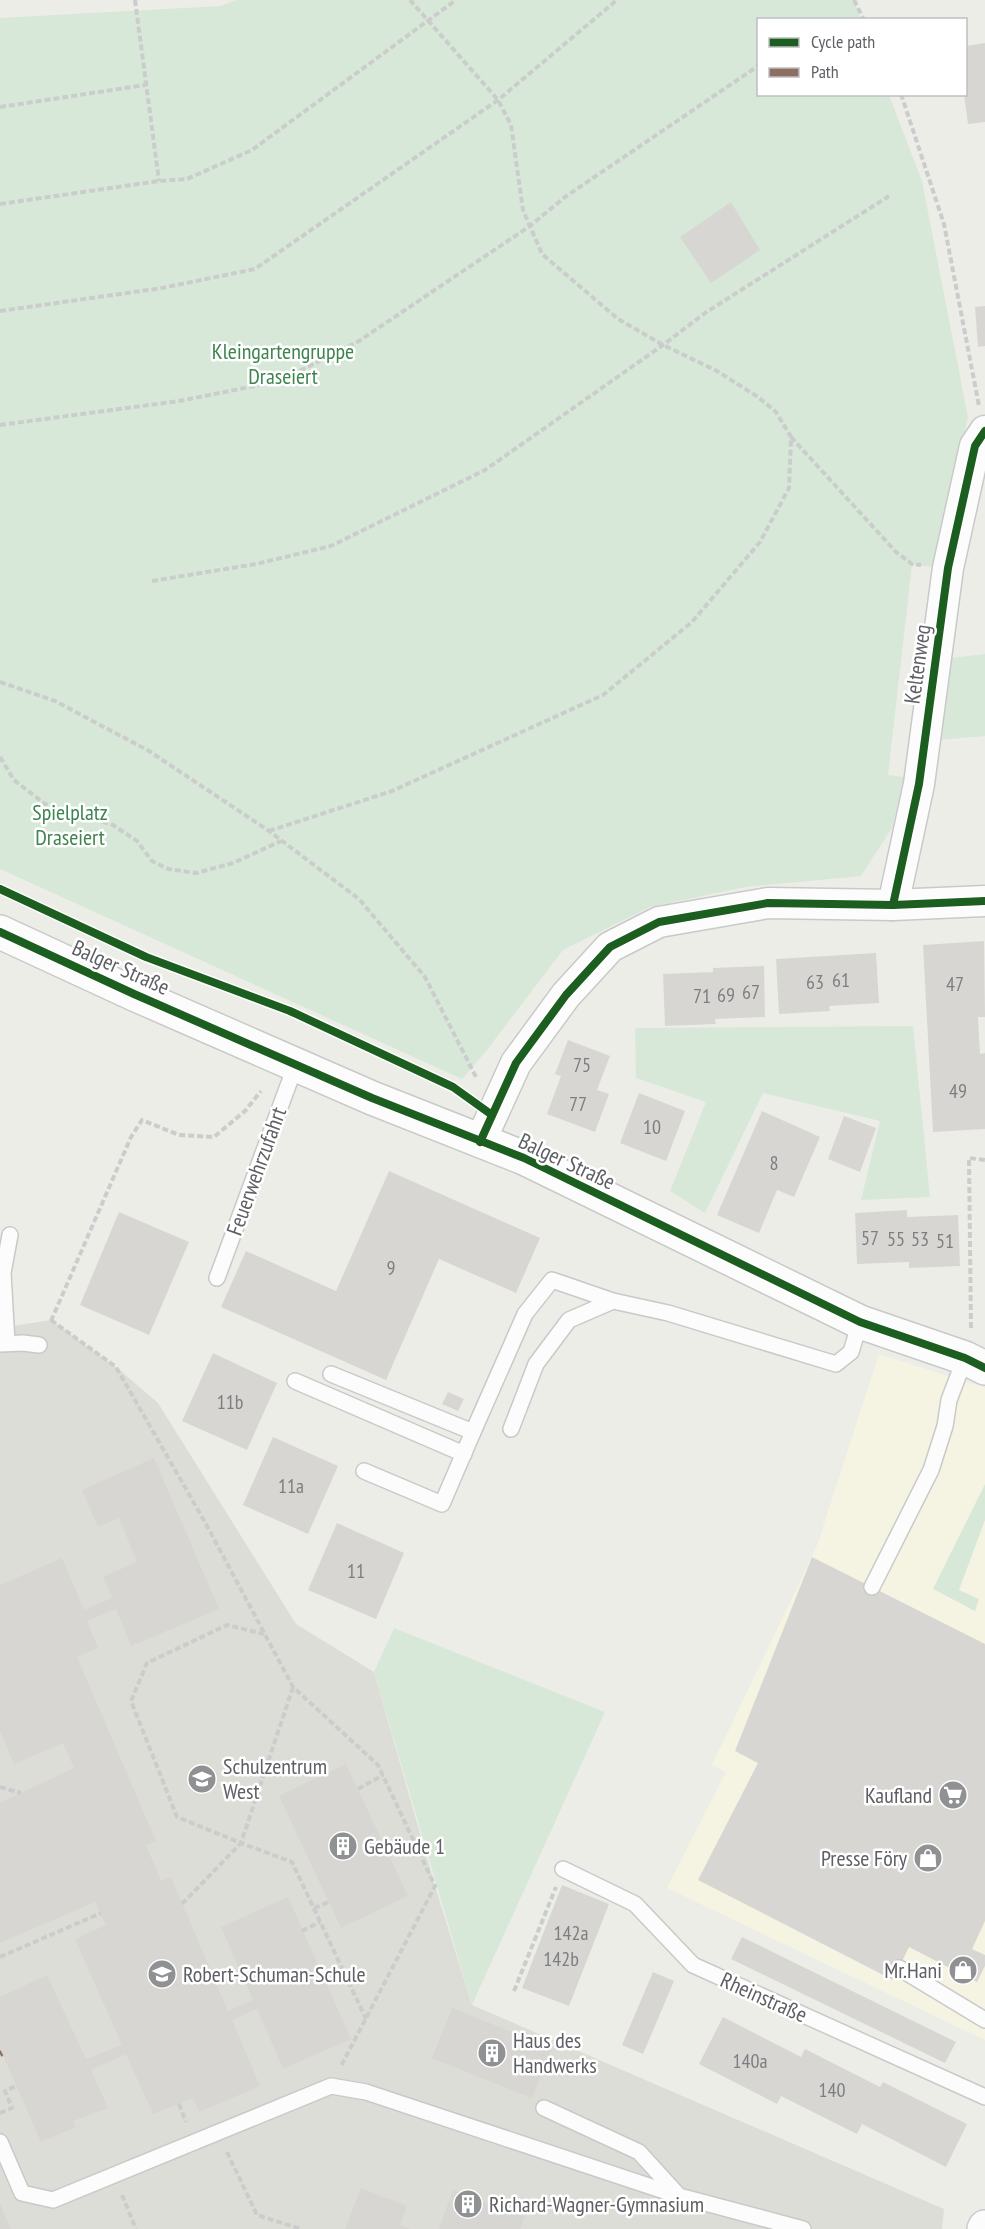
<svg xmlns="http://www.w3.org/2000/svg" width="985" height="2229" font-family="'PT Sans Narrow',sans-serif">
	<style>
		.commercial { fill: #f5f4e3 }
		.education { fill: #ddddd7 }
		.green { fill: #d7e8d8 }
		.building { fill: #d7d6d3 }
		.lines { fill: none; stroke-linecap: round; stroke-linejoin: round }
		.service-casing { stroke: #c9c9c9; stroke-width: 18 }
		.minor-casing { stroke: #c9c9c9; stroke-width: 33 }
		.tertiary-casing { stroke: #c9c9c9; stroke-width: 36 }
		.path { stroke: #cacdcc; stroke-width: 4; stroke-dasharray: 6 3; stroke-linecap: butt }
		.service { stroke: #fcfcfc; stroke-width: 15 }
		.minor { stroke: #fcfcfc; stroke-width: 30 }
		.tertiary { stroke: #fcfcfc; stroke-width: 33 }
		.quiet { stroke: #8d6e63; stroke-width: 6; stroke-dasharray: 12 6; stroke-linecap: butt }
		.cycleway-casing { stroke: #fff; stroke-width: 11 }
		.cycleway { stroke: #1b5e20; stroke-width: 8 }
		.labels { text-anchor: middle; stroke-width: 5; stroke-linejoin: round; paint-order: stroke }
		.number-label { font-size: 20px; fill: #7d7e81 }
		.park-label { font-size: 22px; fill: #3e844f; stroke: #fff }
		.street-label { font-size: 22px; fill: #5e6065; stroke: #fff }
		.poi-label { font-size: 22px; fill: #5e6065; stroke: #fff; text-anchor: start }
	</style>
	<rect width="100%" height="100%" fill="#edede8"/>
	<path class="commercial" d="M879,1354L985,1388V2040L667,1888L726,1772L712,1765L817,1546Z"/>
	<path class="education" d="M51,1320L116,1367L158,1403L296,1624L374,1672L435,1886L472,2005L944,2209L942,2229H0V1328Z"/>
	<g class="green">
		<path d="M237,0H854L861,19L758,20V94L889,95L922,181L968,417L934,567L912,565L888,775L905,777L892,828L861,876L746,887L650,907L563,950L487,1050L462,1079L0,869V18L220,6Z"/>
		<path d="M985,654V736L938,740L951,658Z"/>
		<path d="M913,1026L930,1197L861,1200L880,1121L763,1093L705,1213L670,1191L706,1102L636,1078L635,1028Z"/>
		<path d="M985,1484V1520L959,1590L979,1599L975,1611L933,1589Z"/>
		<path d="M394,1628L605,1712L472,2005L374,1672Z"/>
	</g>
	<g class="building">
		<path d="M985,43V122L968,124L964,94L966,46Z"/>
		<path d="M731,202L760,250L711,283L680,237Z"/>
		<path d="M985,306V346L978,347L975,307Z"/>
		<path d="M984,941L985,1017H978L980,1054L985,1053V1129L933,1132L923,945Z"/>
		<path d="M876,953L879,1003L829,1006L830,1011L779,1014L776,959Z"/>
		<path d="M764,966L765,1017L715,1019L716,1024L665,1026L663,974L713,972V968Z"/>
		<path d="M568,1040L610,1056L597,1090L609,1094L595,1132L547,1114L561,1076L555,1074Z"/>
		<path d="M639,1093L685,1111L666,1161L620,1143Z"/>
		<path d="M762,1111L820,1137L794,1197L777,1190L759,1233L717,1215Z"/>
		<path d="M844,1116L876,1128L860,1172L828,1159Z"/>
		<path d="M389,1171L540,1238L516,1293L439,1259L386,1380L221,1307L246,1251L336,1291Z"/>
		<path d="M907,1210V1217L958,1215L960,1266L909,1268V1262L857,1264L855,1213Z"/>
		<path d="M119,1212L189,1242L149,1335L80,1305Z"/>
		<path d="M213,1353L277,1383L247,1450L182,1421Z"/>
		<path d="M448,1392L464,1399L458,1411L442,1404Z"/>
		<path d="M273,1437L338,1466L308,1534L243,1505Z"/>
		<path d="M154,1458L219,1609L131,1646L116,1609L87,1621L98,1648L77,1657L156,1841L146,1845L161,1881L171,1877L228,2011L253,2000L221,1927L288,1897L351,2039L283,2069L257,2009L232,2020L260,2086L199,2112L193,2098L153,2114L126,2054L91,2070L108,2108L73,2121L76,2127L41,2142L0,2049V1997L47,1975L86,2059L122,2045L75,1939L106,1925L95,1902L0,1943V1803L74,1768L63,1743L14,1764L0,1731V1585L62,1558L84,1610L112,1598L103,1577L137,1562L119,1518L98,1527L82,1490Z"/>
		<path d="M337,1523L404,1553L376,1619L308,1590Z"/>
		<path d="M812,1557L985,1644V1921L972,1949L985,1955V1966L977,1982L909,1947L893,1980L698,1880L758,1763L735,1751Z"/>
		<path d="M346,1764L408,1896L341,1928L279,1796Z"/>
		<path d="M562,1885L609,1904L569,2006L522,1988Z"/>
		<path d="M742,1937L956,2042L945,2063L731,1959Z"/>
		<path d="M653,1972L674,1981L643,2054L622,2045Z"/>
		<path d="M452,2008L552,2048L532,2098L432,2058Z"/>
		<path d="M723,2017L801,2057L805,2049L880,2087L883,2082L967,2124L946,2167L862,2124L857,2134L781,2096L777,2104L699,2064Z"/>
		<path d="M361,2188L407,2206L400,2225L410,2229H345Z"/>
		<path d="M453,2190L525,2217L520,2229H439Z"/>
		<path d="M0,2204L11,2229H0Z"/>
	</g>
	<g class="lines">
		<g class="service-casing">
			<g id="service">
				<path d="M217,1278L296,1064"/>
				<path d="M7,1343L3,1273L10,1235"/>
				<path d="M0,1344L23,1343L39,1345"/>
				<path d="M331,1374L473,1432L525,1314L552,1280L613,1301"/>
				<path d="M295,1381L464,1454"/>
				<path d="M511,1429L536,1364L569,1320L613,1301L668,1313L836,1364L851,1352L860,1322"/>
				<path d="M364,1471L442,1504L473,1432"/>
				<path d="M872,1587L931,1470L945,1426L949,1400L965,1358"/>
				<path d="M563,1869L635,1904L693,1965L985,2097"/>
				<path d="M899,1968L985,2020"/>
				<path d="M544,2108L639,2152L679,2196L803,2229"/>
				<path d="M0,2142L22,2193L53,2200L331,2086L366,2092L679,2196"/>
			</g>
		</g>
		<g class="minor-casing">
			<g id="minor">
				<path d="M893,905L919,784L948,568L975,446L985,431"/>
				<path d="M480,1142L516,1063L566,995L610,947L659,922L768,903L893,905L985,901"/>
			</g>
		</g>
		<g class="tertiary-casing">
			<g id="tertiary">
				<path d="M0,932L134,994L372,1098L524,1158L860,1322L965,1358L985,1368"/>
				<path d="M984,2229L985,2227"/>
			</g>
		</g>
		<g class="path">
			<path d="M135,0L159,181"/>
			<path d="M854,0L864,20"/>
			<path d="M901,94L944,224L979,406"/>
			<path d="M0,107L145,85"/>
			<path d="M0,204L159,181L187,179L252,150L456,0"/>
			<path d="M0,311L162,288L255,269L498,100L617,0"/>
			<path d="M0,425L179,401L280,381L359,341L530,226L565,197L758,66"/>
			<path d="M791,437L896,552L912,564L921,565"/>
			<path d="M152,581L256,564L331,546L485,470L663,345L705,313L889,196"/>
			<path d="M0,682L55,701L149,751L269,831L359,899L425,977L477,1079"/>
			<path d="M0,757L14,780L45,804L113,825L137,841L152,861L168,869L196,873L233,863L281,841"/>
			<path d="M269,831L392,791L603,695L692,622L760,542L789,488L791,437L776,412L758,397L717,371L663,345L618,319L542,254L523,210L511,125L498,100L410,0"/>
			<path d="M51,1320L116,1367L206,1524L293,1687L378,1765L435,1886L341,2066"/>
			<path d="M51,1321L131,1137L142,1120L179,1135L214,1137L245,1111L261,1091"/>
			<path d="M971,1328L969,1158L985,1160"/>
			<path d="M293,1687L241,1843L292,1862L366,2019"/>
			<path d="M0,1787L21,1793"/>
			<path d="M358,1789L383,1775"/>
			<path d="M182,1904L241,1843L177,1817L131,1701L147,1663L227,1625L264,1634"/>
			<path d="M314,1908L329,1902"/>
			<path d="M302,1931L320,1922"/>
			<path d="M0,1957L101,1913"/>
			<path d="M514,1991L556,1887"/>
			<path d="M179,2104L186,2122"/>
			<path d="M0,2113L12,2108L5,2091L16,2086"/>
			<path d="M227,2152L257,2215L301,2229"/>
			<path d="M122,2195L136,2229"/>
		</g>
		<use href="#service" class="service"/>
		<use href="#minor" class="minor"/>
		<use href="#tertiary" class="tertiary"/>
		<path class="quiet" d="M0,2054L2,2053"/>
		<g class="cycleway-casing">
			<g id="cycleway">
				<path d="M0,889L146,957L290,1011L453,1087L492,1115"/>
				<path d="M893,905L919,784L948,568L975,446L985,431"/>
				<path d="M0,932L134,994L372,1098L524,1158L860,1322L965,1358L985,1368"/>
				<path d="M480,1142L516,1063L566,995L610,947L659,922L768,903L893,905L985,901"/>
			</g>
		</g>
		<use href="#cycleway" class="cycleway"/>
	</g>
	<defs>
		<g id="school-disc" transform="scale(1.5)"><circle r="9.5" fill="#909193" stroke="#fff"/><path d="M0-5L7-2L0 1L-7-2ZM-4 1L0 2.5L4 1V4Q0 6-4 4Z" fill="#fff"/></g>
		<g id="supermarket-disc" transform="scale(1.5)"><circle r="9.5" fill="#909193" stroke="#fff"/><path d="M-6-5.5h2.5l.6 2H6L4.5 2H-2.5L-4.4-4H-6ZM-1.5 3.2a1.3 1.3 0 1 0 .1 0ZM3 3.2a1.3 1.3 0 1 0 .1 0Z" fill="#fff"/></g>
		<g id="building-disc" transform="scale(1.5)"><circle r="9.5" fill="#909193" stroke="#fff"/><path d="M-4-6H4V6H1V3H-1V6H-4ZM-2.5-4.3h1.7v1.8h-1.7ZM.8-4.3h1.7v1.8H.8ZM-2.5-1h1.7V.8h-1.7ZM.8-1h1.7V.8H.8Z" fill="#fff"/></g>
		<g id="shop-disc" transform="scale(1.5)"><circle r="9.5" fill="#909193" stroke="#fff"/><path d="M-5-2.5h2.3a2.7 3.5 0 0 1 5.4 0H5L5.5 6h-11ZM-1.5-2.5h3a1.5 2.3 0 0 0-3 0Z" fill="#fff"/></g>
	</defs>
	<g fill-rule="evenodd">
		<use href="#school-disc" x="202" y="1779"/>
		<use href="#supermarket-disc" x="953" y="1795"/>
		<use href="#building-disc" x="343" y="1846"/>
		<use href="#shop-disc" x="928" y="1858"/>
		<use href="#shop-disc" x="963" y="1970"/>
		<use href="#school-disc" x="162" y="1974"/>
		<use href="#building-disc" x="492" y="2053"/>
		<use href="#building-disc" x="468" y="2204"/>
	</g>
	<g class="labels">
		<g class="number-label">
			<text x="841" y="987">61</text>
			<text x="815" y="989">63</text>
			<text x="955" y="991">47</text>
			<text x="751" y="999">67</text>
			<text x="726" y="1002">69</text>
			<text x="702" y="1003">71</text>
			<text x="582" y="1072">75</text>
			<text x="958" y="1098">49</text>
			<text x="578" y="1111">77</text>
			<text x="652" y="1134">10</text>
			<text x="774" y="1170">8</text>
			<text x="870" y="1245">57</text>
			<text x="896" y="1246">55</text>
			<text x="920" y="1246">53</text>
			<text x="945" y="1248">51</text>
			<text x="391" y="1275">9</text>
			<text x="230" y="1409">11b</text>
			<text x="291" y="1493">11a</text>
			<text x="356" y="1578">11</text>
			<text x="571" y="1940">142a</text>
			<text x="561" y="1966">142b</text>
			<text x="750" y="2068">140a</text>
			<text x="832" y="2097">140</text>
		</g>
		<g class="park-label">
			<text x="283" y="359">Kleingartengruppe<tspan x="283" dy="25">Draseiert</tspan></text>
			<text x="70" y="820">Spielplatz<tspan x="70" dy="25">Draseiert</tspan></text>
		</g>
		<g class="street-label">
			<text transform="translate(917 664) rotate(-82)" y="8">Keltenweg</text>
			<text transform="translate(121 967) rotate(24)" y="8">Balger Straße</text>
			<text transform="translate(567 1161) rotate(25)" y="8">Balger Straße</text>
			<text transform="translate(256 1171) rotate(-70)" y="8">Feuerwehrzufahrt</text>
			<text transform="translate(764 1997) rotate(24)" y="8">Rheinstraße</text>
		</g>
		<g class="poi-label">
			<text x="223" y="1774">Schulzentrum<tspan x="223" dy="25">West</tspan></text>
			<text x="932" y="1803" text-anchor="end">Kaufland</text>
			<text x="364" y="1854">Gebäude 1</text>
			<text x="907" y="1866" text-anchor="end">Presse Föry</text>
			<text x="942" y="1978" text-anchor="end">Mr.Hani</text>
			<text x="183" y="1982">Robert-Schuman-Schule</text>
			<text x="513" y="2048">Haus des<tspan x="513" dy="25">Handwerks</tspan></text>
			<text x="489" y="2212">Richard-Wagner-Gymnasium</text>
		</g>
	</g>
	<rect x="757" y="18" width="210" height="78" fill="#ffffff" stroke="#bfbfc1" stroke-width="1.5"/>
	<rect x="769" y="38" width="30" height="9" fill="#1b5e20" stroke="#bfbfc1" stroke-width="1.5"/>
	<text x="811" y="48" font-size="18" fill="#5e6065">Cycle path</text>
	<rect x="769" y="68" width="30" height="9" fill="#8d6e63" stroke="#bfbfc1" stroke-width="1.5"/>
	<text x="811" y="78" font-size="18" fill="#5e6065">Path</text>
</svg>
